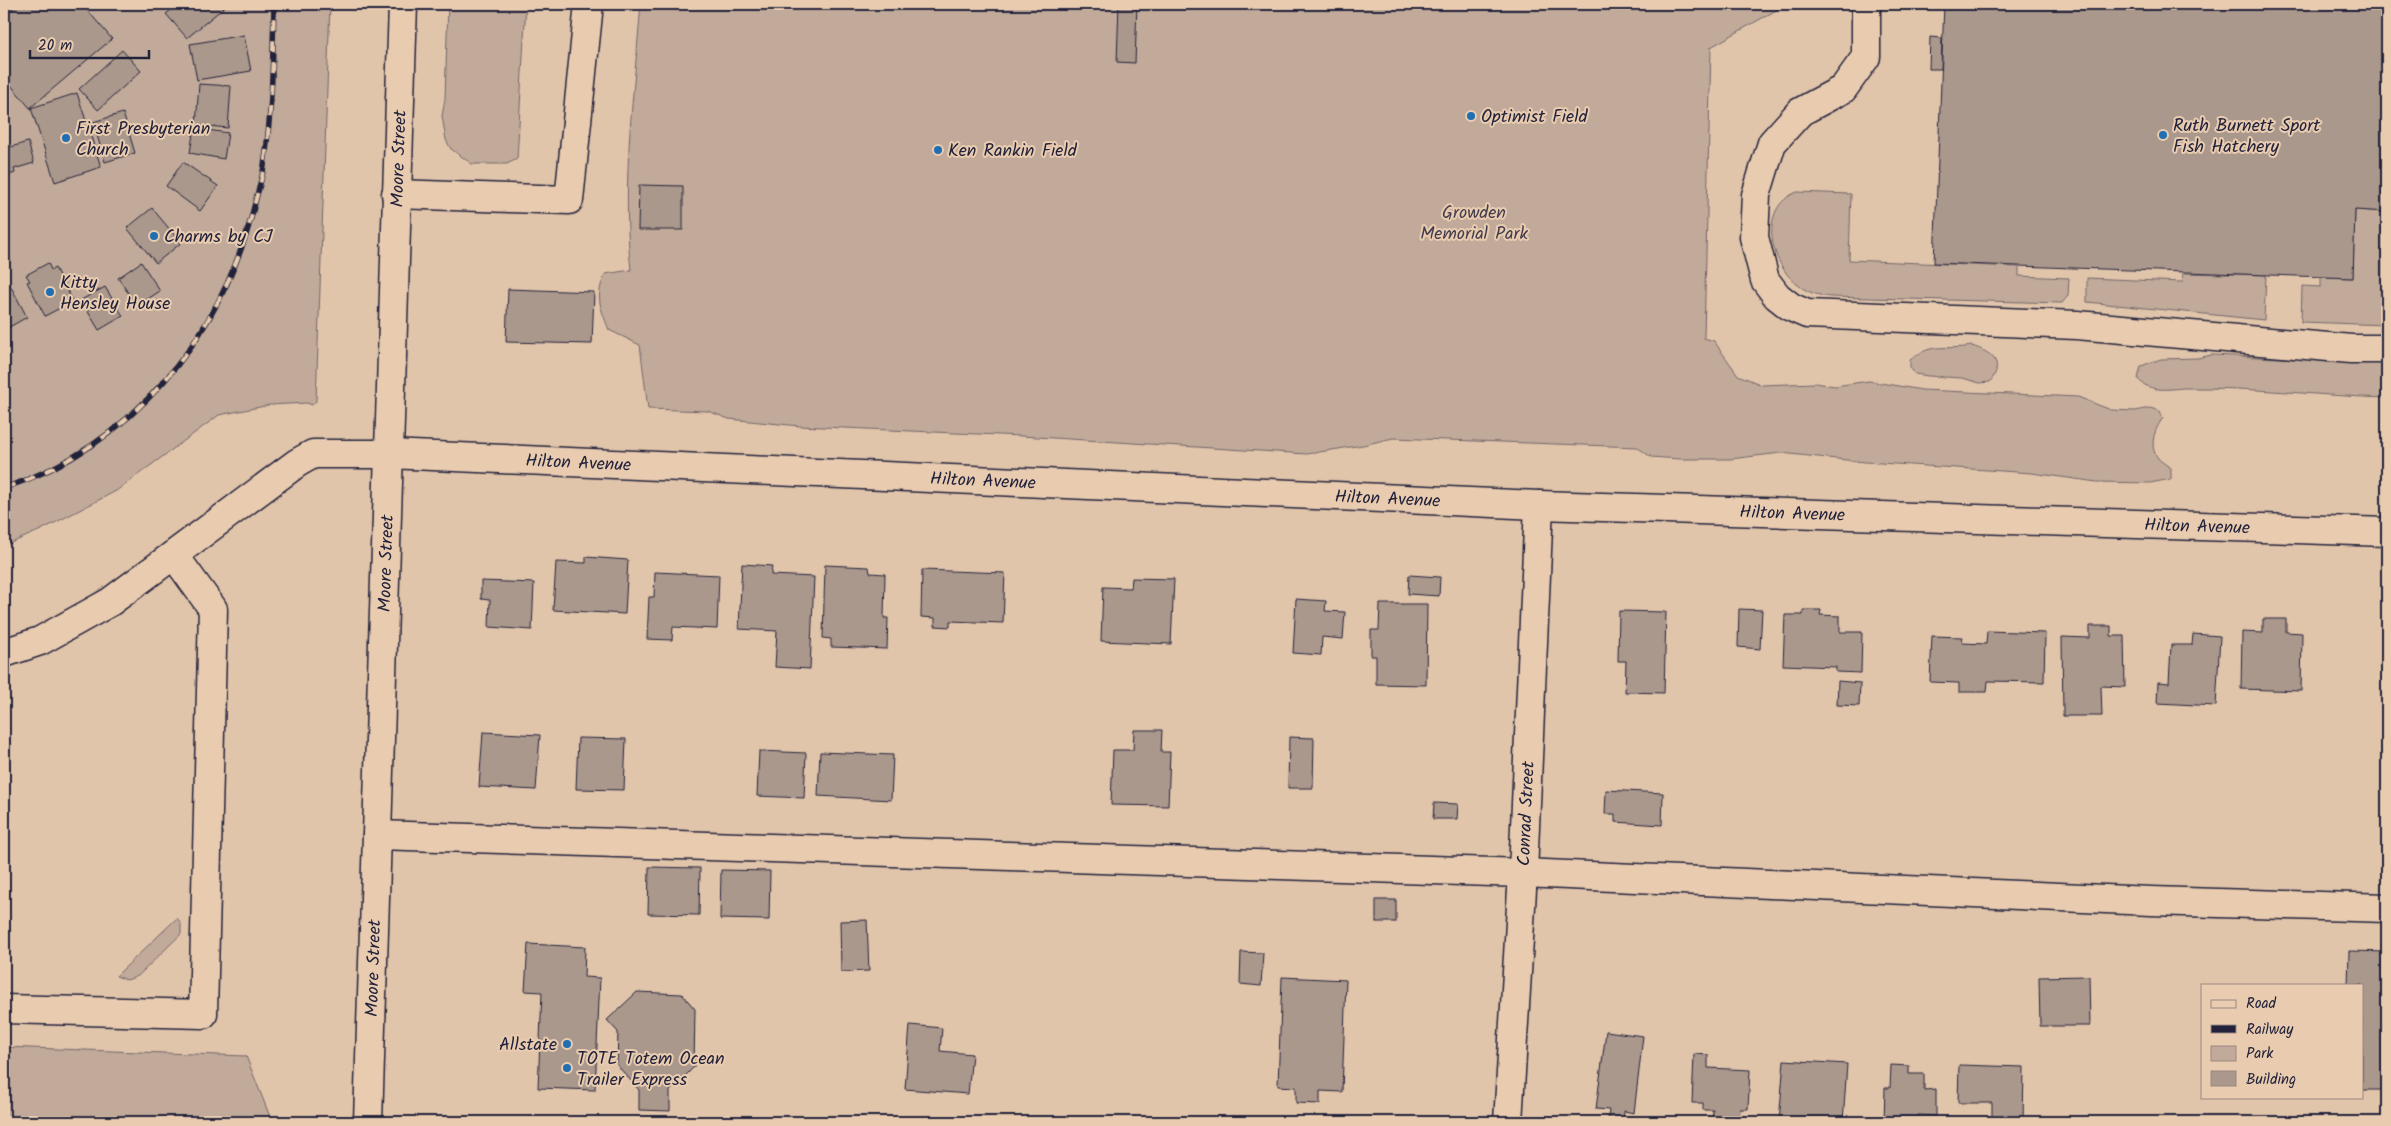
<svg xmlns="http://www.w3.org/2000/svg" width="2391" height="1126" font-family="Kalam,sans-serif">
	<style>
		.green { fill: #c1aa99; stroke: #72666a }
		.building { fill: #ab988c; stroke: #22223b }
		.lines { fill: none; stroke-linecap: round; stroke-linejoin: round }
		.minor-casing { stroke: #22223b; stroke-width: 31 }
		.minor { stroke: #e9ccb0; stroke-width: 28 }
		.rail-casing { stroke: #22223b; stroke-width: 5.5 }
		.rail { stroke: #e9ccb0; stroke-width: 4; stroke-dasharray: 11; stroke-linecap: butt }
		.poi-dot { fill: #1f6fb2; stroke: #e9ccb0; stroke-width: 2 }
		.labels { text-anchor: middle; stroke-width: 4; stroke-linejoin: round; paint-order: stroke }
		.poi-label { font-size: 18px; fill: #22223b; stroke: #e9ccb0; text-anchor: start }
		.street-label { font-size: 18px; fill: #22223b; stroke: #e9ccb0 }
		.park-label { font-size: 18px; fill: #423d4e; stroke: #e9ccb0 }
	</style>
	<rect width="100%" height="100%" fill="#e1c5ab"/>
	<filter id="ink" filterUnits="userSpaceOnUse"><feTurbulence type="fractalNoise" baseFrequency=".02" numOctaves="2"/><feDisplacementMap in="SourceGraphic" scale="10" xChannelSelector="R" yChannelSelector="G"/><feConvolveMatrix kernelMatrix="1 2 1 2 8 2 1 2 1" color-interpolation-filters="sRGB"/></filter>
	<g filter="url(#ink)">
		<g class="green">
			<path d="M4,4H330L316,401L312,405L307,403L270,405L219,415L116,491L41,530L4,546Z"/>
			<path d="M448,4H526L517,159L507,164H472L451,149L446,140L442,116L445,99Z"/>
			<path d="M641,4H1787L1711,47L1704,338L1714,341L1738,375L1762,385L1815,383L1835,386L1869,381L1922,390L2078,397L2111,410L2135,411L2150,408L2160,411L2163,418C2155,428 2148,446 2158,458C2161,462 2167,465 2171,468V479L2150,483L2097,482L2032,473L1865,462L1781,453L1730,459H1680L1651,457L1637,447L1393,438L1363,445L1307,454L1022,436L800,426L729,419L708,411L648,409L640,345L609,330C600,306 595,298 605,274L631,270C621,182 634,92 641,4Z"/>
			<path d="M1797,192L1851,194L1849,260L2019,267V276L2069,278L2068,296L2062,303L1830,297C1818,295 1808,293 1798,285C1770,264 1757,208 1797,192Z"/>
			<path d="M2355,210L2387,212V325L2301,322L2302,286L2321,287V277L2353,278Z"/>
			<path d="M2183,273L2266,275L2264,320L2087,302V278L2182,282Z"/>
			<path d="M1972,346C1990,352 2006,361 1990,382L1980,383L1962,378L1928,376L1915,374L1910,367V360C1933,341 1945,351 1972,346Z"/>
			<path d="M2212,355L2387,363V398C2319,396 2252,387 2184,388C2169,389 2149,393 2138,379L2141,366L2161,359L2197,358Z"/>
			<path d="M177,918L181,924V934L138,976L127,980L116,976Z"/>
			<path d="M4,1047L246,1056L272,1122H4Z"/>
		</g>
		<g class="building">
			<path d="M21,4H82L112,39L30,108L4,77V13Z"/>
			<path d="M179,4H228L187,38L166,14Z"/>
			<path d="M1119,4H1137L1135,63L1117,62Z"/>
			<path d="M1944,4H2387V212L2355,210L2353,278L1934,263Z"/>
			<path d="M244,35L251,71L197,80L190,44Z"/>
			<path d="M1930,37L1942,38L1941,69H1929Z"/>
			<path d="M122,50L141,71L98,110L79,89Z"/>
			<path d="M199,84L231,86L228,128L196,125Z"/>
			<path d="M77,93L101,167L55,182L31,108Z"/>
			<path d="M123,113L135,153L105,162L93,122Z"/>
			<path d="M194,128L228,133L224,159L190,153Z"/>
			<path d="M4,139L7,148L28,142L34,163L14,169L15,173L4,177Z"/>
			<path d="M183,162L218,186L200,211L166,186Z"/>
			<path d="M639,185L683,186V230H638Z"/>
			<path d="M152,208L181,243L156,263L127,228Z"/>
			<path d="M141,262L160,291L137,306L118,278Z"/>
			<path d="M48,263L51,270L55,268L73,301L45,316L27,282L30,281L26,275Z"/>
			<path d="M9,283L27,317L4,330V286Z"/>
			<path d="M105,287L123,316L99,330L81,300Z"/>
			<path d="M508,289L594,292L592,344L506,342Z"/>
			<path d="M586,557L628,560L625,614L553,610L556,562L586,563Z"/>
			<path d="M742,564L772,566L771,575L814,577L810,669L775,667L777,631L739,629Z"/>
			<path d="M825,565L869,567L870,573L885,574L884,618H888L887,649L831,647V639L823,638Z"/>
			<path d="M922,570L1005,573L1003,623L950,621V627L935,626V618L921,617Z"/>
			<path d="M655,572L719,575L717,629L673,627L672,640L647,639L649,597H654Z"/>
			<path d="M1409,575L1440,577L1439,596L1408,594Z"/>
			<path d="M1132,578L1174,579L1171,644L1101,641L1103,587L1131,588Z"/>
			<path d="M481,581L534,583L532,630L489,627L490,600L481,599Z"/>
			<path d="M1296,599L1326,601L1325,611L1345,612L1343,639L1322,637L1321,655L1293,653Z"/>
			<path d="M1380,604H1427L1426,685L1376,684V656H1371V630H1379Z"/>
			<path d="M1739,609L1762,610L1760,649L1738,647Z"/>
			<path d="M1803,610H1821L1820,615L1840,616V632H1862L1861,673L1836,672V667L1783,665L1785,615H1803Z"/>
			<path d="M1619,611L1666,612L1664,693L1625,692L1626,661H1618Z"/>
			<path d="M2263,619H2286V632L2302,633L2301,691L2241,689L2242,632L2263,633Z"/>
			<path d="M2090,626H2111V636H2124L2125,687L2101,686L2102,716H2063L2062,637L2090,638Z"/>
			<path d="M1987,631L2045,633L2044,682L1988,681L1987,692H1959V683L1930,682L1932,636L1963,637L1962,643L1986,644Z"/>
			<path d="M2193,634L2220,636L2216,706L2157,703L2158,682L2169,683L2171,645H2192Z"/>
			<path d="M1838,681L1860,683L1859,706L1837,705Z"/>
			<path d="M1134,730H1162L1161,752H1170L1168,806L1111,805L1113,750H1133Z"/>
			<path d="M483,732L540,735L536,790L479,787Z"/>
			<path d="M1289,737L1314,738L1313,788H1288Z"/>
			<path d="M578,738L626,739L624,790L576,789Z"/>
			<path d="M759,751L806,753L804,798L757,796Z"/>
			<path d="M820,752L893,755L891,800L818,796Z"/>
			<path d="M1606,790L1663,793L1662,825L1615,822V814H1605Z"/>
			<path d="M1434,803L1458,804L1457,819H1433Z"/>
			<path d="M649,867L700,868L699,915L648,914Z"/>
			<path d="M721,870L770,871L769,920L720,919Z"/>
			<rect x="1376" y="900" width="20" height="22"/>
			<path d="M867,920L869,971L841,972L840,921Z"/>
			<path d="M528,944L585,947L584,977L600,978L595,1090L538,1088L542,992L525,991Z"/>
			<path d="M2349,951L2387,952V1090H2362V985H2348Z"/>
			<path d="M1241,952L1263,953L1261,986L1240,984Z"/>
			<path d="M2089,976L2090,1026H2040L2039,977Z"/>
			<path d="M1282,977L1346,980L1342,1092L1320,1091V1104L1296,1103V1087L1278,1086Z"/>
			<path d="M637,992L682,994L695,1009L694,1067L670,1091V1111L639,1110V1090L617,1065L618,1032L607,1020Z"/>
			<path d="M910,1025L942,1028L940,1051L972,1054L968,1094L905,1089Z"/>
			<path d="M1606,1031L1643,1036L1634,1113L1624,1111L1623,1120L1608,1118L1609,1110L1596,1109Z"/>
			<path d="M1694,1054L1708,1055V1068L1750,1070L1748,1109H1740L1739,1122H1712L1713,1110H1703V1103H1692Z"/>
			<path d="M1784,1060L1847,1064L1843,1122H1779Z"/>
			<path d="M1891,1065L1909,1066V1074H1924V1090L1936,1089V1116L1918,1115V1122H1884L1885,1088H1890Z"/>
			<path d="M1959,1065L2024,1067L2023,1122H1992V1103H1958Z"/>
		</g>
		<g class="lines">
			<g class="minor-casing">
				<g id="minor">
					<path d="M1866,4V57L1843,89L1800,112L1772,143L1756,195L1754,237L1765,280L1777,296L1791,307L1807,314L2077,325L2351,349H2387"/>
					<path d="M396,194L569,200L589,4"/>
					<path id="s1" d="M4,653L40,641L110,602L297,463L313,454H389L1539,505L2387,532"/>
					<path d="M377,835L1523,873L2151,901L2387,908"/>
					<path d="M4,1009L203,1014L213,609L174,555"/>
					<path id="s2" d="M368,1122L403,4"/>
					<path id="s3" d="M1508,1122L1523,873L1539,505"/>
				</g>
			</g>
			<use href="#minor" class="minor"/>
			<g class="rail-casing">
				<path id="rail" d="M4,488C133,446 221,336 254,207C257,193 262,180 264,166C272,113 273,58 274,4"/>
			</g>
			<use href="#rail" class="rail"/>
		</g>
	</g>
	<g class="poi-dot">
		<circle cx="1471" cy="116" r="5"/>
		<circle cx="2163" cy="135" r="5"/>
		<circle cx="66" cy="138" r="5"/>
		<circle cx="938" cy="150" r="5"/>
		<circle cx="154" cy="236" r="5"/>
		<circle cx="50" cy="292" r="5"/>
		<circle cx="567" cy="1044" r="5"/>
		<circle cx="567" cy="1068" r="5"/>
	</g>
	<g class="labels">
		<g class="poi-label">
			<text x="1481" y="122">Optimist Field</text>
			<text x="2173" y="131">Ruth Burnett Sport<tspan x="2173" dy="21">Fish Hatchery</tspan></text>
			<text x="76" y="134">First Presbyterian<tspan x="76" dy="21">Church</tspan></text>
			<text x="948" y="156">Ken Rankin Field</text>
			<text x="164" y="242">Charms by CJ</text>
			<text x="60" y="288">Kitty<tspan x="60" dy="21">Hensley House</tspan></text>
			<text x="557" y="1050" text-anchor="end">Allstate</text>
			<text x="577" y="1064">TOTE Totem Ocean<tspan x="577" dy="21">Trailer Express</tspan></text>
		</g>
		<g class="street-label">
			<text dy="6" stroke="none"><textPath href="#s2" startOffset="964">Moore Street</textPath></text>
			<text dy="6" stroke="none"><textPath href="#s1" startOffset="635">Hilton Avenue</textPath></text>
			<text dy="6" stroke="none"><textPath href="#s1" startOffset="1040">Hilton Avenue</textPath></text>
			<text dy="6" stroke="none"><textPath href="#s1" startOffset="1445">Hilton Avenue</textPath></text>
			<text dy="6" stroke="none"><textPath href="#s1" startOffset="1850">Hilton Avenue</textPath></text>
			<text dy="6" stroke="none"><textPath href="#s1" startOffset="2255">Hilton Avenue</textPath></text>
			<text dy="6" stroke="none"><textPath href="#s2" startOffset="559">Moore Street</textPath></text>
			<text dy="6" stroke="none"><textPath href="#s3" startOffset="309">Conrad Street</textPath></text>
			<text dy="6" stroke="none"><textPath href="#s2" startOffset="154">Moore Street</textPath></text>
		</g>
		<g class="park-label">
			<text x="1474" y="218">Growden<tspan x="1474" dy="21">Memorial Park</tspan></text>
		</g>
	</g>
	<rect width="2391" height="1126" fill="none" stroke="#e9ccb0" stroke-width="20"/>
	<rect x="10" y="10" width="2371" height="1106" fill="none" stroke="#22223b" stroke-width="2" filter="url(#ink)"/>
	<rect x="2201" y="984" width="162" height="115" fill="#e9ccb0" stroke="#998881"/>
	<rect x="2211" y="1000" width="25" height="8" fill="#e9ccb0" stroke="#998881"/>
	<text x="2246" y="1008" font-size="15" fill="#22223b">Road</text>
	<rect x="2211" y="1025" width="25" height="8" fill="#22223b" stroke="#998881"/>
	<text x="2246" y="1034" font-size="15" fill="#22223b">Railway</text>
	<rect x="2211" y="1046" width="25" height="15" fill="#c1aa99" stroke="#998881"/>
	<text x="2246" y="1058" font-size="15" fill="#22223b">Park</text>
	<rect x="2211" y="1071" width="25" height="15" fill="#ab988c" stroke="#998881"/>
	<text x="2246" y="1084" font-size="15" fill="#22223b">Building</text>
	<path d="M30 50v8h119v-8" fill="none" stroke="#22223b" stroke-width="2.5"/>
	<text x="38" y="50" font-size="15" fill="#22223b" stroke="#e9ccb0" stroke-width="4" paint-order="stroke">20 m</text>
</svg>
